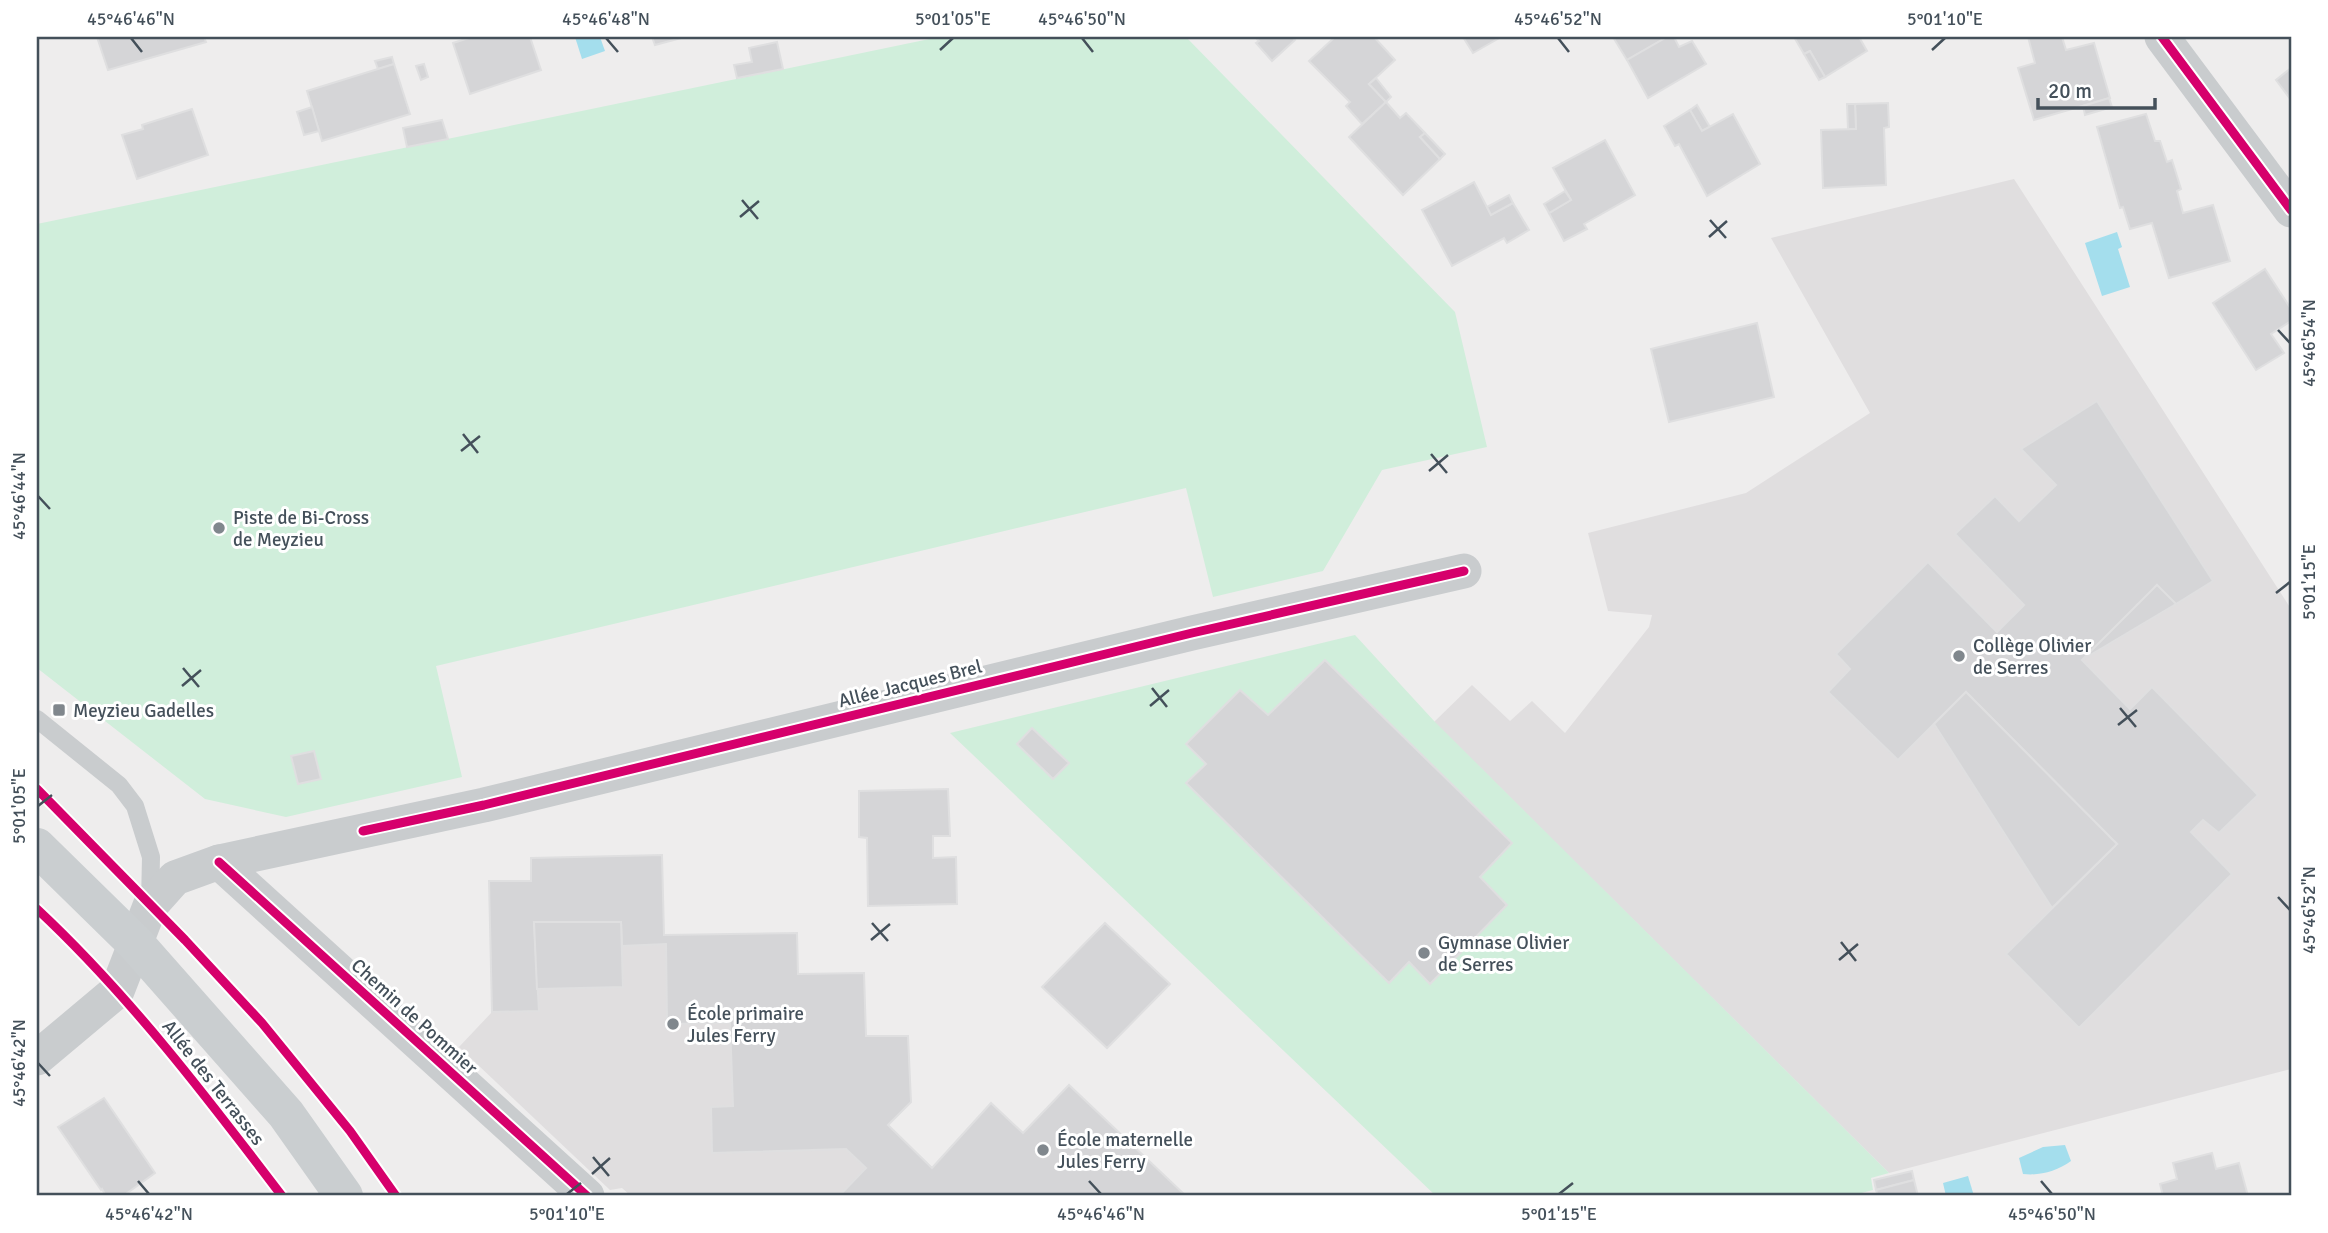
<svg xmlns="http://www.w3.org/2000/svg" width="2328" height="1233" font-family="Signika,sans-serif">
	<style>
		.education { fill: #e0dedf }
		.green { fill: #d0eedb }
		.water { fill: #a4deed }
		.building { fill: #d5d5d7; stroke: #dfdfe0; stroke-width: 2 }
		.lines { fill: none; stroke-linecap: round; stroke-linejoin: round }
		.lane { stroke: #c9ccce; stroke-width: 18 }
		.street { stroke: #c9ccce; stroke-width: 35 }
		.secondary { stroke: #caced0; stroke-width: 38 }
		.cycleway-casing { stroke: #fff; stroke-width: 13 }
		.cycleway { stroke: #d6006c; stroke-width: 9 }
		.ticks { fill: none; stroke: #44505a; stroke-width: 2.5 }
		.poi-dot { fill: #80878d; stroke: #fff; stroke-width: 2.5 }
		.labels { text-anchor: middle; stroke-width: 6; stroke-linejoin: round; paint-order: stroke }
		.poi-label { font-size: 19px; fill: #44505a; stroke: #fff; text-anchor: start }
		.street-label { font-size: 19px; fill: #44505a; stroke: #fff }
		.neatline { fill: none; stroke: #44505a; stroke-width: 2.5 }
		.ticks-label { font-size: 18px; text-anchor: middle; fill: #44505a }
	</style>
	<rect width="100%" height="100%" fill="#eeeded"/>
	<g class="education">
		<path d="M2014,179L2291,609V1069L1889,1173L1434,722L1472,685L1510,721L1532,701L1565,733L1649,627L1652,615L1608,611L1588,533L1746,493L1870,413L1771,238Z"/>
		<path d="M662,855L664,935L797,933L798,974L866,1035L908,1036L911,1102L888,1125L932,1167L991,1103L1023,1133L1069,1085L1186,1196H631L622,1188L610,1190L459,1047L492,1012L489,881H531V858Z"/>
	</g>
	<g class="green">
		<path d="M939,37H1186L1455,312L1487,447L1382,470L1323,571L1213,597L1186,488L436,666L462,777L286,817L205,799L37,668V224Z"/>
		<path d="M1355,635L1435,722L1889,1173L1871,1178L1873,1190L1850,1196H1436L950,733Z"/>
	</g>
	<g class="water">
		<path d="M575,37H600L605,51L582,59Z"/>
		<path d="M2117,232L2122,247L2118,249L2130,287L2102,296L2085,243Z"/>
		<path d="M2065,1145L2071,1161C2057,1171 2040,1176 2023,1174L2019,1158L2043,1147Z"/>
		<path d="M1968,1176L1974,1196H1946L1943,1183Z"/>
	</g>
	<g class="building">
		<path d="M97,37H204L206,42L108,70Z"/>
		<path d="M472,37H530L541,70L470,94L453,43Z"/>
		<path d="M652,37H685L655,45Z"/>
		<path d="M1255,37H1292L1295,40L1272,61L1256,43L1259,41Z"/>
		<path d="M1335,37H1374L1395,60L1369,84L1386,102L1362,124L1346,106L1350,102L1309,61Z"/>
		<path d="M1463,37H1501L1473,53Z"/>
		<path d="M1613,37H1667L1627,60Z"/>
		<path d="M1667,37H1674L1679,47L1692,41L1706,64L1648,98L1627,60Z"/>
		<path d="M1794,37H1859L1867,51L1825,77L1810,51L1804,54Z"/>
		<path d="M2028,37H2062L2066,50L2094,43L2110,98L2034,120L2018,68L2035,63Z"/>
		<path d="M777,42L783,69L737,78L734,65L752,62L749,48Z"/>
		<path d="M1810,51L1825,77L1819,80L1804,54Z"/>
		<path d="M392,57L394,64L378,69L375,61Z"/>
		<path d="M394,64L410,114L322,141L307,91Z"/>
		<path d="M424,64L428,77L421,80L416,66Z"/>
		<path d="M2291,68V100L2276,80Z"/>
		<path d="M1376,78L1391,97L1386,102L1369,84Z"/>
		<path d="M2109,98L2112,107L2085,115L2083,106Z"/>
		<path d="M1386,102L1400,118L1406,113L1425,133L1420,137L1440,159L1403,195L1349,137Z"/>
		<path d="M1888,103L1889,127L1884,128L1886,185L1823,188L1821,130L1856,129L1855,104Z"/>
		<path d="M1847,104H1855L1856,129H1848Z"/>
		<path d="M1697,105L1710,127L1702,131L1690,110Z"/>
		<path d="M312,107L319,131L304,135L297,112Z"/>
		<path d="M192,109L208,155L137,179L122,135L143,129L142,125Z"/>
		<path d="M1690,110L1702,131L1733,114L1760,164L1707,196L1679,144L1675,146L1664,126Z"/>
		<path d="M2146,114L2155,141H2160L2167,162L2172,160L2181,189L2177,191L2183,213L2213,205L2230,261L2169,278L2152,223L2130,229L2123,207L2120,208L2097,127Z"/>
		<path d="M442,120L448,139L407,147L403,128Z"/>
		<path d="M1425,133L1445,154L1440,159L1420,137Z"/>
		<path d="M1605,140L1635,195L1584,224L1587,229L1564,241L1549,213L1571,200L1553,168Z"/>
		<path d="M1474,182L1491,215L1513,203L1529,230L1507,243L1504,238L1452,266L1422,210Z"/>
		<path d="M1565,191L1571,200L1549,213L1544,204Z"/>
		<path d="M1509,195L1513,203L1491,215L1487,207Z"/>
		<path d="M2265,269L2291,309V321L2271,334L2284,353L2256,370L2213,303Z"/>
		<path d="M1757,323L1774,397L1669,422L1651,349Z"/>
		<path d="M2097,401L2213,581L2176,604L2157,585L2082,660L2130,709L2152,687L2258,795L2219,833L2203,820L2191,832L2232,874L2079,1028L2006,954L2117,844L1966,692L1898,760L1828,692L1850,669L1836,654L1928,562L1997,632L2024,605L1955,534L1995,496L2019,521L2056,485L2021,449Z"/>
		<path d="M2157,585L2176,604L2082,660Z"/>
		<path d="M1325,660L1512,843L1480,877L1507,905L1430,984L1409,962L1389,983L1186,783L1206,764L1186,744L1240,690L1268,715Z"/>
		<path d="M1966,692L2117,844L2052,908L1934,724Z"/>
		<path d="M1032,728L1069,763L1053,779L1017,744Z"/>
		<path d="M314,751L321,779L298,784L291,756Z"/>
		<path d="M948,789L950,836H933V858L956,857L957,904L868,906L867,838L859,837V791Z"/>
		<path d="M662,855L664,935L797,933L798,974L864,973L866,1036H908L911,1102L888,1125L932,1168L991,1103L1023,1133L1069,1085L1186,1196H839L866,1168L846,1149L712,1153L711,1107L733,1106L730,1023L667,1024L666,944L622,946L621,922H534L539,1011L492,1012L489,881H531V858Z"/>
		<path d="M534,922H621L623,987L537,989Z"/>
		<path d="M1105,923L1170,984L1107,1048L1042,987Z"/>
		<path d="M104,1098L155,1173L123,1196H106L102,1189L101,1190L58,1127Z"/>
		<path d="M2212,1153L2216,1169L2239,1163L2248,1196H2163L2160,1184L2177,1179L2173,1163Z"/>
		<path d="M1912,1171L1914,1180L1876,1190L1874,1180Z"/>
		<path d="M1914,1180L1918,1196H1878L1876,1190Z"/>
	</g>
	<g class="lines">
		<path class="lane" d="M37,719L119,785L135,806L151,857L150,902"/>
		<g class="street">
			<path d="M2162,37L2291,210"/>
			<path d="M219,862L587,1196"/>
			<path d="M37,1058L117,991L150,906L175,878L219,862L484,805L1192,633L1464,571"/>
		</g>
		<path class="secondary" d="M37,847L136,944L286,1114L344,1196"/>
		<g class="cycleway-casing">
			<g id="cycleway">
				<path d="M2162,37L2291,210"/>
				<path d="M37,789L185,940L262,1023L350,1131L396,1196"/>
				<path d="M363,831L484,805L1192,633L1464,571"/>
				<path d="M219,862L587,1196"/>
				<path d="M37,909C129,995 206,1096 282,1196"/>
			</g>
		</g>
		<use href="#cycleway" class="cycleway"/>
	</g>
	<path class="ticks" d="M131,38L142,52M606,38L618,52M1082,38L1093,52M1558,38L1569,52M940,50L953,38M1932,50L1945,38M742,200L758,219M740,217L759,201M1710,220L1726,238M1709,237L1727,221M2278,330L2290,343M463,434L478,453M461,451L480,436M1431,454L1447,473M1429,471L1448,455M38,496L50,509M2276,593L2290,582M183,668L199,687M182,686L201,670M1152,688L1167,707M1150,706L1169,690M2120,708L2136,727M2118,725L2137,710M38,806L52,795M2278,897L2290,910M872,923L888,941M871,940L890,924M1841,942L1856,961M1839,960L1858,944M38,1063L50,1076M593,1157L609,1176M592,1174L610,1158M138,1181L149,1194M1089,1181L1101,1194M2041,1181L2052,1194M567,1194L581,1183M1559,1194L1573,1183"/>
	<g class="poi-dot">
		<circle cx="219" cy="528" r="7"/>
		<circle cx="1959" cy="656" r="7"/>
		<rect x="52" y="703" width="14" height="14" rx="3.5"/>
		<circle cx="1424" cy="953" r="7"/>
		<circle cx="673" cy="1024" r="7"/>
		<circle cx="1043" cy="1150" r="7"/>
	</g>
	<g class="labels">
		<g class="poi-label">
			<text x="233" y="524">Piste de Bi-Cross<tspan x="233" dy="22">de Meyzieu</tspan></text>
			<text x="1973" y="652">Collège Olivier<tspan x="1973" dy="22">de Serres</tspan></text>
			<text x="73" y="717">Meyzieu Gadelles</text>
			<text x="1438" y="949">Gymnase Olivier<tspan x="1438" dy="22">de Serres</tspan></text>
			<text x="687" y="1020">École primaire<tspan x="687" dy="22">Jules Ferry</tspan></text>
			<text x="1057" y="1146">École maternelle<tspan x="1057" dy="22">Jules Ferry</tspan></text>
		</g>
		<g class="street-label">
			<text transform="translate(910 683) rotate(-14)" y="7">Allée Jacques Brel</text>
			<text transform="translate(415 1016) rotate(42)" y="7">Chemin de Pommier</text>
			<text transform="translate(214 1082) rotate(52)" y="7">Allée des Terrasses</text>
		</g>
	</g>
	<rect width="2328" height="1233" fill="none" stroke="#ffffff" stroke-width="77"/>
	<path d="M2038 98v10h117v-10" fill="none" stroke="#44505a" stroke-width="3.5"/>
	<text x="2048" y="98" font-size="21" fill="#44505a" stroke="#ffffff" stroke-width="5" paint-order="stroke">20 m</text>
	<rect x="38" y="38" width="2252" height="1156" class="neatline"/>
	<g class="ticks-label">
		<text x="131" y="25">45°46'46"N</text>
		<text x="606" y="25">45°46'48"N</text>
		<text x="953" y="25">5°01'05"E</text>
		<text x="1082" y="25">45°46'50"N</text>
		<text x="1558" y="25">45°46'52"N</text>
		<text x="1945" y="25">5°01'10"E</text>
		<text transform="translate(2309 343) rotate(-90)" y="6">45°46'54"N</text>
		<text transform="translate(19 496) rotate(-90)" y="6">45°46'44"N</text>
		<text transform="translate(2309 582) rotate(-90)" y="6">5°01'15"E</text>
		<text transform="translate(19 806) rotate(-90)" y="6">5°01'05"E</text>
		<text transform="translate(2309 910) rotate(-90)" y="6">45°46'52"N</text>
		<text transform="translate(19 1063) rotate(-90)" y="6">45°46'42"N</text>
		<text x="149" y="1220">45°46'42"N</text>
		<text x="567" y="1220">5°01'10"E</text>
		<text x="1101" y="1220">45°46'46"N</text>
		<text x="1559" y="1220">5°01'15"E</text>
		<text x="2052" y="1220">45°46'50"N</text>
	</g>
</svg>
